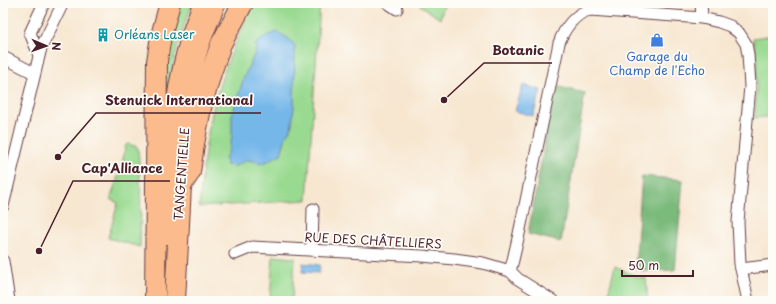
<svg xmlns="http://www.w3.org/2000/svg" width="776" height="304" font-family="'Playpen Sans',sans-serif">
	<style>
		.green { fill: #99da90; stroke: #727c5e }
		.forest { fill: #7aba7a; stroke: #626c52 }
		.water { fill: #76b7ea; stroke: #606b8a }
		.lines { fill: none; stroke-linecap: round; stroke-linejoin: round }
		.street-casing { stroke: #643d44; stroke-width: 13 }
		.primary-casing { stroke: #643d44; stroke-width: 19 }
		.highway-casing { stroke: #643d44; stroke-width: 22 }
		.street { stroke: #fff; stroke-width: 11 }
		.primary { stroke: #fbbb8d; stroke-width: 17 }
		.highway { stroke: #fbbb8d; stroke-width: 20 }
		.labels { text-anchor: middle; stroke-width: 3.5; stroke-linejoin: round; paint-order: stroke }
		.culture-label { font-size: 12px; fill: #0d838f; stroke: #fdfcf7; text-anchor: start }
		.shop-label { font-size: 12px; fill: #366cbe; stroke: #fdfcf7 }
		.street-label { font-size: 12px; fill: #4a1f2b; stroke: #fdfcf7 }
		.leader { fill: none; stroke: #4a1f2b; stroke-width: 1.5 }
		.callout-dot { fill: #4a1f2b; stroke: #fdfcf7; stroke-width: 1.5 }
		.callout-label { font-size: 13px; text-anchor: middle; font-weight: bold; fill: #4a1f2b; stroke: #fdfcf7; stroke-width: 3.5; stroke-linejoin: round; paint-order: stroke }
	</style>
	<rect width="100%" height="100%" fill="#fdfcf7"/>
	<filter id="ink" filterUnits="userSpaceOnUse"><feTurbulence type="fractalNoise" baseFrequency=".025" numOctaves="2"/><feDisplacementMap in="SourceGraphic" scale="8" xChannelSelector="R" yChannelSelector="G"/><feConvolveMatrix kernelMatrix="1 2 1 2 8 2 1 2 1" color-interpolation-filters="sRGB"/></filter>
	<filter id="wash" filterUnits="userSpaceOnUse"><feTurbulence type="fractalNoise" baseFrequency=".012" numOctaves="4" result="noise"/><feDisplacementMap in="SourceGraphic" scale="16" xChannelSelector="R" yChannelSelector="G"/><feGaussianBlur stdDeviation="0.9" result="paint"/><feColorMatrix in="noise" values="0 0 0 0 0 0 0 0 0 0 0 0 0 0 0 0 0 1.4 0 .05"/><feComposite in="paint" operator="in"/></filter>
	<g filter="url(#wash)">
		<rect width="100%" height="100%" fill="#f7e7d1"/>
		<g class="green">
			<path d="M174,3H193C179,36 171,70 163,105L160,93Z"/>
			<path d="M255,3H320L307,200L199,207C202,179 204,150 210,123C218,80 235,41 255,3Z"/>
			<path d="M417,3H445L440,19Z"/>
			<path d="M773,35V116L755,118L757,61L753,38Z"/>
			<path d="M127,144L135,146L138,148C141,181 141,213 140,247L108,238L118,203L112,200L111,197L122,165L125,147Z"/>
			<path d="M273,256L295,258L292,300L270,299Z"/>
			<path d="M615,267L640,278H646L648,301H606Z"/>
		</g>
		<g class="forest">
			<path d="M555,86L585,93L561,242L528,234Z"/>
			<path d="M642,176L683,180L675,270L642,271L635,268Z"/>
		</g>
		<g class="water">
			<path d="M277,32L288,38L295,46L294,108L291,130L287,133L281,154L264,163L247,160L235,166L226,165L225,159L229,150L232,137V115L244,77L255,53L256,44L266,36Z"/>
			<path d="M523,85L541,90L533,116L515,111Z"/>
			<path d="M303,263L320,265L319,273L302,272Z"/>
		</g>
	</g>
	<g filter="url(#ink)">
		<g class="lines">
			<g class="street-casing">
				<g id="street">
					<path d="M388,3L397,9"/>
					<path d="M701,3L702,18L719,22L730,26L739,33L746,44L748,54L750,86L738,222L740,264L748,301"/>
					<path d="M39,55L30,33L44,3"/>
					<path d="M3,57L34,73"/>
					<path d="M3,206L41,48L63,3"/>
					<path d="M312,250L313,209"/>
					<path d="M235,254L252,247L422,256L454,259L483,263L510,271L518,279L553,301"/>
					<path d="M3,261L9,301"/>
					<path d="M741,269L773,265"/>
					<path d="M510,271L513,260L519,234L559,43C564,29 575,13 590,10L702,18"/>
				</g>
			</g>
			<g class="primary-casing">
				<g id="primary">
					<path d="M181,180C183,135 187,87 201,43C206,30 212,16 217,3"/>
					<path d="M165,236C169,156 170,78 202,3"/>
				</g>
			</g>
			<g class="highway-casing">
				<g id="highway">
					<path d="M155,301L157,61L161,36L170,3"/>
					<path d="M175,301L181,186L190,172L194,144L201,108L211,73L221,44L243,3"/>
				</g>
			</g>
			<use href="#street" class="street"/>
			<use href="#primary" class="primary"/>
			<use href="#highway" class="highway"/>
		</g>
	</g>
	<defs>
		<g id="building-bare" transform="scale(1.08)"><path d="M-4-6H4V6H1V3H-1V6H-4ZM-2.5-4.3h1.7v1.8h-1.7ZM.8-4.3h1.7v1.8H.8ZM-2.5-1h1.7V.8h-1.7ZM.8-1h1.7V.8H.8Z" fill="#0f9aa8" stroke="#fdfcf7" stroke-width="2.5" paint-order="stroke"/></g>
		<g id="shop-bare" transform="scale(1.08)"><path d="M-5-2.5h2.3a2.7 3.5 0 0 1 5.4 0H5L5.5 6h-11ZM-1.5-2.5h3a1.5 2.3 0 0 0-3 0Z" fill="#3f7fe0" stroke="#fdfcf7" stroke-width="2.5" paint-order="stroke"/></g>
	</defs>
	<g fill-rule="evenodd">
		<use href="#building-bare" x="103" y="35"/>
		<use href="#shop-bare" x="657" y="40"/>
	</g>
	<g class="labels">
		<g class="culture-label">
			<text x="114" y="39">Orléans Laser</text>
		</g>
		<g class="shop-label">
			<text x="657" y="61">Garage du<tspan x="657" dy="14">Champ de l'Echo</tspan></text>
		</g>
		<g class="street-label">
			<text transform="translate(182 174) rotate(-86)" y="4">TANGENTIELLE</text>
			<text transform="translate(373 241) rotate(3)" y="4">RUE DES CHÂTELLIERS</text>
		</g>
	</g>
	<path class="leader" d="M444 100L484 63H552M58 157L96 113H261M39 251L73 181H170"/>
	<g class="callout-dot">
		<circle cx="444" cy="100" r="4"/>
		<circle cx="58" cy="157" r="4"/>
		<circle cx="39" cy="251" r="4"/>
	</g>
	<g class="callout-label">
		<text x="518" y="55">Botanic</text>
		<text x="179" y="105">Stenuick International</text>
		<text x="122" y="173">Cap'Alliance</text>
	</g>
	<rect width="776" height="304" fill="none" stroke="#fdfcf7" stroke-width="16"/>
	<g transform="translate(46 46) rotate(92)" stroke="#fdfcf7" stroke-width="3" paint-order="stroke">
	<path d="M0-3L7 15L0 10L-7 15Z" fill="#4a1f2b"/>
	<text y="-6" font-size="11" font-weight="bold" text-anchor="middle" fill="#4a1f2b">N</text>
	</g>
	<path d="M622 270v6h71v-6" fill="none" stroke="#4a1f2b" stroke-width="2"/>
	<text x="628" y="270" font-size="12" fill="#4a1f2b" stroke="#fdfcf7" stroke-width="3" paint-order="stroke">50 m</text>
</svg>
